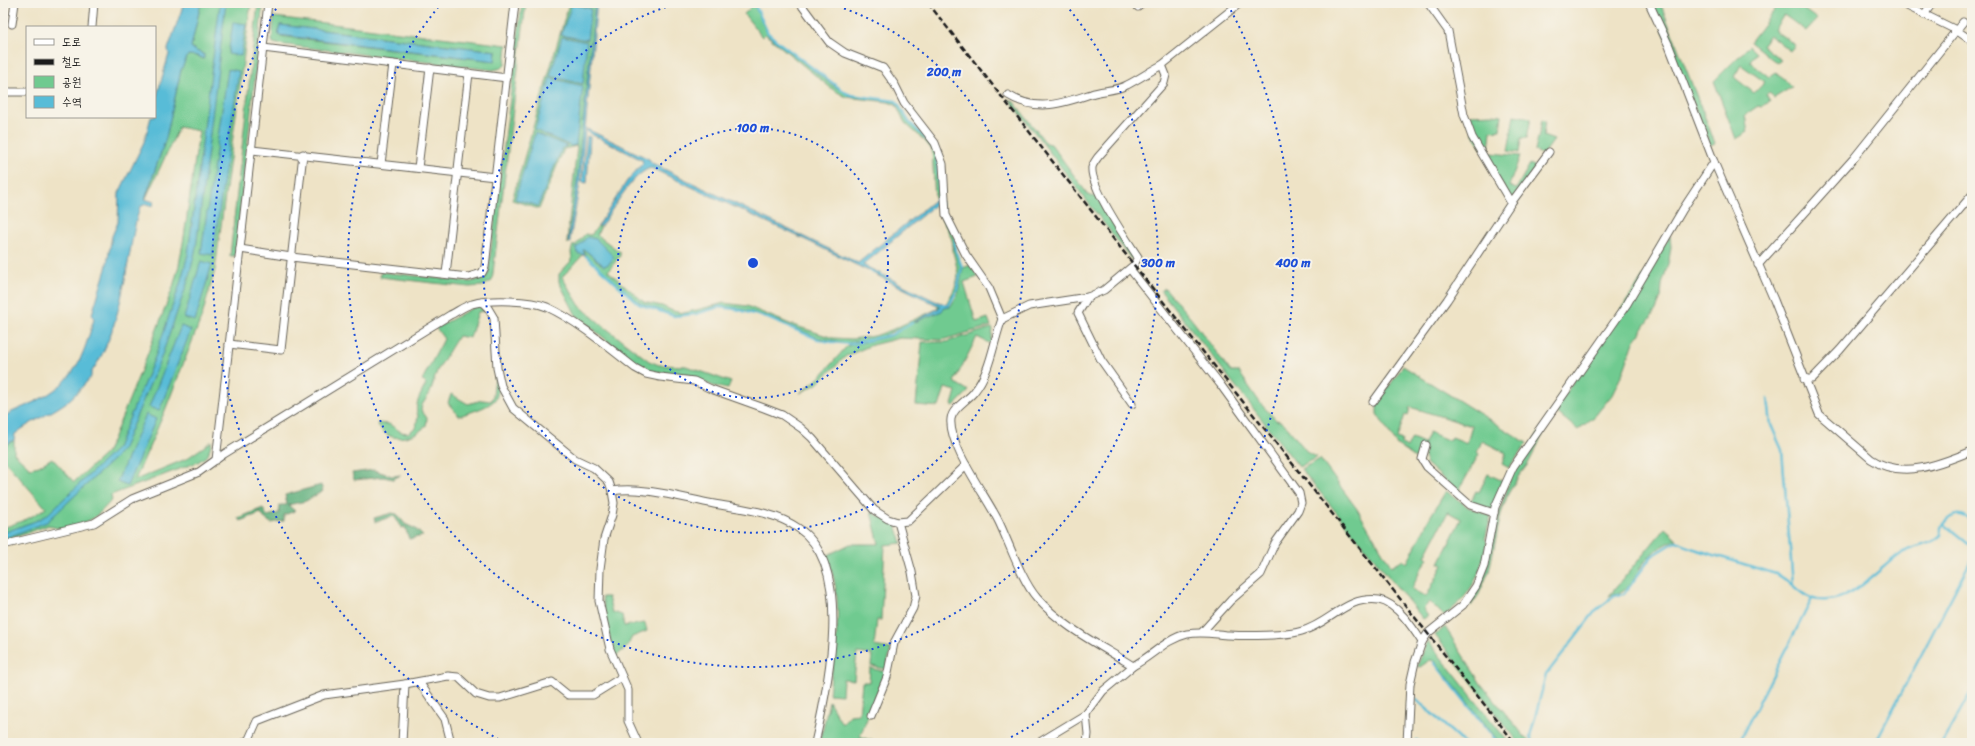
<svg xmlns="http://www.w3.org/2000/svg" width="1975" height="746" font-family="Sriracha,'Poor Story',sans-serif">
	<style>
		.green { fill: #70ca90; stroke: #467356; fill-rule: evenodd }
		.forest { fill: #5cae7a; stroke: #3c654b }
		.water { fill: #58bcd7; stroke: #3a6c7a }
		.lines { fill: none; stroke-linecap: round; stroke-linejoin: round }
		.stream { stroke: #58bcd7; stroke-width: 2.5 }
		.minor-casing { stroke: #666258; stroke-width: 9 }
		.minor { stroke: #fff; stroke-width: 7 }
		.rail { stroke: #1c1c1c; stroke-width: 2.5; stroke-dasharray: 6 3; stroke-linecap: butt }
		.ring { fill: none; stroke: #1d4ed8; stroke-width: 2; stroke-dasharray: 2 4 }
		.centre { fill: #1d4ed8; stroke: #f7f3e8; stroke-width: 2 }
		.ring-label { font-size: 12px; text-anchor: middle; font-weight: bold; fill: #1d4ed8; stroke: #f7f3e8; stroke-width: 4; stroke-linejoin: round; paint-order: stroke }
	</style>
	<rect width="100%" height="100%" fill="#f7f3e8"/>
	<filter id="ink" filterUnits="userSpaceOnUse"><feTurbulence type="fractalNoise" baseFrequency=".025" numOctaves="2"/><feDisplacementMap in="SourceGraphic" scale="8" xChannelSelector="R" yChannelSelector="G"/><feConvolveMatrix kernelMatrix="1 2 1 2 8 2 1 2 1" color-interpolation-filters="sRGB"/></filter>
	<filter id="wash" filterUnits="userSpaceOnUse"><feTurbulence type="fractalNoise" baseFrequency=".012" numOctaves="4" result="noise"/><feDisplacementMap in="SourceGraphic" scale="16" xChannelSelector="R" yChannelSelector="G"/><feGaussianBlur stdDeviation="0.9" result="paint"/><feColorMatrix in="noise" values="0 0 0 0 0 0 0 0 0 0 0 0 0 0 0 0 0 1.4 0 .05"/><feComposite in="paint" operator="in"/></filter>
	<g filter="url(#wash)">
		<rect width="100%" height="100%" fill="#eee3c6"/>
		<g class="green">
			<path d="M201,3H251L215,270L202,316L164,413L135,480L186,459L212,441L208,455L198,462L111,495L112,500C105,507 97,517 88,521C78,526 58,532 49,525L3,542V528L27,519L46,508L3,459V446L14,440V453L30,468L39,466L52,458L74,482L106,453L113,439L146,358L173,287L179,265L184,237L199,131L179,127L145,200L166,138L181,70L187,55L198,56L203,59L204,54L196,51L191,47Z"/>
			<path d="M258,3H263L235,256H230Z"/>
			<path d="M522,3H526L492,281L483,286L469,287L380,277L381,272L471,282L481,279L488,274Z"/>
			<path d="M569,3L592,7V3H595L577,182L568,244L567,241L577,146L564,149L539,209L512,200Z"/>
			<path d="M750,3H753L769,36L832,85L851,96L886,100L898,103L909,122L921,134L935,151L937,165L940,206L955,240L954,249L961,267L957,289L948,305L946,304C960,280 960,278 953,252C952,248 953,243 952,240C947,227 939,216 936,203L938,202L937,198L935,199L932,150L925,141L905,123L896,105L888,102L846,97L832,89L765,34L762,37L744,14L751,7Z"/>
			<path d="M1652,3H1661V5L1715,143L1710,145Z"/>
			<path d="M1780,3H1795L1817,19L1806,31L1784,15L1774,30L1795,45L1790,51L1770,35L1762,45L1781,60L1777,63L1750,42Z"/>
			<path d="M274,17L507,45L505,65L502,68L493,70L277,44L273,43L272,40ZM280,25L496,51L495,61L279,36Z"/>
			<path d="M1749,46L1756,53L1750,62L1769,77L1776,72L1792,87L1774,98L1769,92L1766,95L1770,102L1761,107L1758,106L1745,115L1748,132L1736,139L1714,81ZM1741,65L1765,82L1754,93L1734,77Z"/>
			<path d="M1009,99L1014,102L1046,143L1051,144L1089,196L1098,197L1135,256L1132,260Z"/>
			<path d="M1492,114L1502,115L1500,130L1491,131L1489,150L1484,151L1473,134L1469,115Z"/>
			<path d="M1514,115L1531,118L1527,138H1521L1519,153L1508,151Z"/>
			<path d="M1542,120L1545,121L1543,136L1554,140L1543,155L1535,151Z"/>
			<path d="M1492,153L1520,156L1509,186L1516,189L1530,164L1536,167L1511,201L1485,155Z"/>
			<path d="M598,226H601L597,235L620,252V256L608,271L644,302L662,306L673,311L684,313L724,303L747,306L790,324L833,338L851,339L875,336L891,330L937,309L938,307L934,303L941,307L940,309L915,322L944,308L950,307L958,294L963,268L970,265L978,277L964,282L976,322L988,318L991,326L942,340L900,338L872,345L846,356L817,384L800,393L820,377L847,346L891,336L910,324L878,338L847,343L819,338L766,316L737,308L718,306L692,314L674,315L640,303L586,256L583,250H585L601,264L596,239C587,238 583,244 576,248L583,255L562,277L580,306L602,325L649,361L659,365L686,366L731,382L728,389L713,386L689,376L651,371L637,365L576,315L559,282V274L572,260L571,252L573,245H576L585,234L591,235Z"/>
			<path d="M1670,236L1671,247L1669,260L1662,285L1661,298L1656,310L1634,342L1624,370L1612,395L1595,416L1578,430L1555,411L1528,464L1518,477L1508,494L1501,514L1489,571L1479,594L1471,606L1470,605L1486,570L1500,510L1512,473Z"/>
			<path d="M1165,288L1193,321L1231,372H1239L1261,404L1276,420L1283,422L1308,453L1317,457L1299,467L1161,291Z"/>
			<path d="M478,306L489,313L484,311L478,312L470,338L458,336L437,371L430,393L422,405L421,410L427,418L426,426C412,439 387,445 377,423L389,424L401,432L408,433L416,427L418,416C413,406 421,394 426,384L422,380L444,339L436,328L474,307Z"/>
			<path d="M991,328L993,329L991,344L977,337L954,382L969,391L954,406L952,405L956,391L945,388L939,407L916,405L922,342H946Z"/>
			<path d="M1403,366L1527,443L1509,468L1502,464L1506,453L1482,441L1477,452L1479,454L1458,492L1427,464L1424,458V443L1418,460L1397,445L1377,414V404ZM1410,407L1472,426L1467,443L1452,437L1450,441L1429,432L1424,443L1412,438L1407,448L1401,444L1402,440L1397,438L1405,415L1408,416Z"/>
			<path d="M495,376C496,383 500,392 496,398C493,406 468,413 459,416L448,403L451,394L468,404L482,400L491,401L493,396Z"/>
			<path d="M1320,459L1357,509L1391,566L1402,560L1407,563L1430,517L1446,491L1468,507L1491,516L1485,539L1487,541C1480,576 1473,593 1444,616L1430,602L1423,609L1428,616L1423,619L1301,469ZM1448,512L1461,519L1439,563L1443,565L1426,597L1412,589L1420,571L1428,558L1425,556Z"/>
			<path d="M1488,474L1503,481L1492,511L1471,501L1476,491L1479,492Z"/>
			<path d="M871,512L896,525L902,543L885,545L881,620H877L874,646L891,649L886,669L871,666L872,655L857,653L854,680L843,679L842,695L829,694C834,647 847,602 826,556L850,544H879Z"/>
			<path d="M1665,528L1677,539C1667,544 1655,549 1648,558C1632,575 1635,590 1609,596Z"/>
			<path d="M602,597H608L612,612L622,615L624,626L645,623L647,631L632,637L627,647L615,657L611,648Z"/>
			<path d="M1445,627L1481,684L1530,743H1519L1435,635Z"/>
			<path d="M1428,641L1509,743H1500L1435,661L1430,660L1420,667L1417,666Z"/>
			<path d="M870,668L886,672L860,736L878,743H820L829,701L842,724L850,715L859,714L862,682H869Z"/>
		</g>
		<g class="forest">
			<path d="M374,470L392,476L401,475L393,479L383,477L354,480L352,473Z"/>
			<path d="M321,485L323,491L306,501L288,505L295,511L284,515V521L271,523L264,518L261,513L240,521L238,518L263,508L267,516L279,513L280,505H287L285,495Z"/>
			<path d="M392,513L397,514L405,524L416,529L423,536L409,539L405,527L402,528L394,516L375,522L374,518Z"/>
		</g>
		<g class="water">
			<path d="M184,3H201L191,47L196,51L204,54V59L198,56L188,55L181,70L166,138L145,199L154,202L153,206L146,204L140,207L136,221C125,272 121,330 91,373V377C82,387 74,397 64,404C48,415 30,422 15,434L14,440L3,446V417C13,410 25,407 36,401C76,381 82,359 94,319L92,314L106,269L112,236L118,222L119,193L144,142L151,117H155V102L169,54L168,49Z"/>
			<path d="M220,3H226L196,248L188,281L161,358L123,448L116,457L47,522L3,539V533L38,520L48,514L117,448L155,357L180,284L188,254Z"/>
			<path d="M595,3H597L580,183L570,240L571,243H570L568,241L577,182Z"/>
			<path d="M572,4L591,9L587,40L561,35Z"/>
			<path d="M233,22L246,24L241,56L228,54Z"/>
			<path d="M280,25L496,51L495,61L278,35Z"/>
			<path d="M562,37L587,42L583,84L550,76Z"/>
			<path d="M228,69L239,71L213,255L201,253Z"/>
			<path d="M550,78L583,86L576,145L571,146L535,130Z"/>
			<path d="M587,129L649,159L652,163L672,173L858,263L937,198L938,202L863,265L935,301L949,305L950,307L944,308L942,311L912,323L941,307L812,243L651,168C633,172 612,211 601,226H598L627,181L643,163L642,160L587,132Z"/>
			<path d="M535,133L567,146L562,148L538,206L515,199Z"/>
			<path d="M587,136L590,137L587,183L582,182Z"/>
			<path d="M587,237L596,239L614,257L609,264L604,266L585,250H583L585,256L581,254H578L575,247H578Z"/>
			<path d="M201,261L212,264L195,321L184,318Z"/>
			<path d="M181,326L191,330L159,411L149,407Z"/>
			<path d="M146,414L156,419L127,486L117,482Z"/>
		</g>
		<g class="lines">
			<g class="stream">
				<path d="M754,3L768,33L778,42L846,93L851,95L896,101L909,122L932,144"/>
				<path d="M937,156L940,201L943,213"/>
				<path d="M586,256L639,304L674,316L696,314L719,307L736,309L765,317L820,340L832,342L851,344L891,335L912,323"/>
				<path d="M949,305L957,290L961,272L962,267L955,249V239"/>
				<path d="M1768,399L1771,425L1782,450L1793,585"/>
				<path d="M1944,524L1972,547"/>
				<path d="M1434,662L1498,743"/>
				<path d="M1417,700L1464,743"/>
				<path d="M1416,740L1421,743"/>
				<path d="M1533,743L1530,737L1546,675L1596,610L1616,595L1624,594L1652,556L1677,541L1688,547L1776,574C1792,581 1802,599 1820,600C1852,604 1876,570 1900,554C1913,546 1930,546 1941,535V527C1953,514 1958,510 1972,522"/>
				<path d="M1738,743L1812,599"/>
				<path d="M1875,743L1972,558"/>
				<path d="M1942,743L1972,690"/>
			</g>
		</g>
	</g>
	<g filter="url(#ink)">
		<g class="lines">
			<g class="minor-casing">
				<g id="minor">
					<path d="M800,3L829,42L845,53L883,68L895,85L904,103L935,143L943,164L946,215L966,255L989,288L1002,319C993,343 991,371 974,392C968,400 952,408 951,419C948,446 987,497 999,522C1009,543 1022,581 1037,598C1062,627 1100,645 1133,666C1152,656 1166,639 1187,634C1202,631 1214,634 1229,635C1246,636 1287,636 1302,631C1331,623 1345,596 1379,600C1397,603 1413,628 1422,642"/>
					<path d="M1428,3L1448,31L1464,115L1472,137L1511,203"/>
					<path d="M1649,3L1669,46L1714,162L1774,300L1819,414L1871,459C1902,480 1940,464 1972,451"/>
					<path d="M1901,3L1956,30L1972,41"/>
					<path d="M1138,7L1142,3"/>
					<path d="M1924,15L1932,3"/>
					<path d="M12,24L15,3"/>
					<path d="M92,27L94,3"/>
					<path d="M263,48L507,78"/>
					<path d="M3,92H27"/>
					<path d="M1008,95C1037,113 1062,103 1091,94C1102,90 1116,91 1127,85C1139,79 1150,71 1162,65"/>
					<path d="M252,150L495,177"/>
					<path d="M381,164L393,64"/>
					<path d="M418,168L430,68"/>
					<path d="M240,249L291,257L468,277L482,273L485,267L515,3"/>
					<path d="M1758,265L1854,158L1963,22"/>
					<path d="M1130,269L1220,384L1299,493L1301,503L1298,511L1275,543L1261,574L1231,600L1203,631"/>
					<path d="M446,274L469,73"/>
					<path d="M1088,297L1078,313L1101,360L1132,404"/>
					<path d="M482,302L488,308L494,318L497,368L501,386L513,408L575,459L594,468L609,482L612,491L614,503L612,515L604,539L600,569L599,601L610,649L628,690V721L638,743"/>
					<path d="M1002,319L1029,306L1088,297L1104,290L1134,265L1138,257C1127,240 1090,187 1092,168C1092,165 1096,160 1098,157L1164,83L1166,75L1162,65L1240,3"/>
					<path d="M229,344L281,350L303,154"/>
					<path d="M1804,379H1812L1840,350L1972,195"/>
					<path d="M1373,402L1447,300L1511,203L1549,152"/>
					<path d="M1426,445L1422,459L1427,467L1470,505L1494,513"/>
					<path d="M216,460L268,3"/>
					<path d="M612,491C644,486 682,498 714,504C742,509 773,511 798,528C855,566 828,687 815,743"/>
					<path d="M3,545L94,523L132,499L199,472L224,454L450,315C457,312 464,306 472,304C490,299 530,300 547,307C579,322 608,347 635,368L646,374L660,377L694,381L711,389L764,408L782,415L801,428L812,438L874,510L888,519L898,522L908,521L966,465"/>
					<path d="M419,682L445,719L451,743"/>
					<path d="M1086,714L1088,734L1087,743"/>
					<path d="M871,716L887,677L894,643L913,608L916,596L912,572L898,522"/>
					<path d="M244,743L249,739L257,721L324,695L405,684L448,676L458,677L476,694L489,698H500L552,682L568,695H593L622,677"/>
					<path d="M402,743L405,684"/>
					<path d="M485,743L492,741L494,743"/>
					<path d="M1038,743L1086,714L1103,691L1133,666"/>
					<path d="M1407,743L1410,684L1415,662L1422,642L1428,633L1463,605L1476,586L1484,566L1495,507L1513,467L1627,304L1683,209L1714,162"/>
				</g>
			</g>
			<use href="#minor" class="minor"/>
			<path class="rail" d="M928,3L1134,265L1515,743"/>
		</g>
	</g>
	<g class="ring">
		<circle cx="753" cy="263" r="135"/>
		<path d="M827 3A270 270 0 1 1 679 3"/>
		<path d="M1066 5A405 405 0 1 1 440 5"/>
		<path d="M504 742A540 540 0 0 1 278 5M1228 5A540 540 0 0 1 1002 742"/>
	</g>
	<circle cx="753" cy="263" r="6" class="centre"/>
	<g class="ring-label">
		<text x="944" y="76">200 m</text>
		<text x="753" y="132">100 m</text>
		<text x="1158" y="267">300 m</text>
		<text x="1293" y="267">400 m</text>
	</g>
	<rect width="1975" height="746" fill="none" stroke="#f7f3e8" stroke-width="16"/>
	<rect x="26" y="26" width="130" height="92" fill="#f7f3e8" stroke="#9f9d96"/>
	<rect x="34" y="39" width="20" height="6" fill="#ffffff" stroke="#9f9d96"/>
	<text x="62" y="46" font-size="12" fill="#1c1c1c">도로</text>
	<rect x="34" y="59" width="20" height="6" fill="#1c1c1c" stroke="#9f9d96"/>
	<text x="62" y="66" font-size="12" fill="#1c1c1c">철도</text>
	<rect x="34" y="76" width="20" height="12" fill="#70ca90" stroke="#9f9d96"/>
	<text x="62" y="86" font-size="12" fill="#1c1c1c">공원</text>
	<rect x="34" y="96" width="20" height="12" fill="#58bcd7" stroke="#9f9d96"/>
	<text x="62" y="106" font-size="12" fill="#1c1c1c">수역</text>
</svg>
